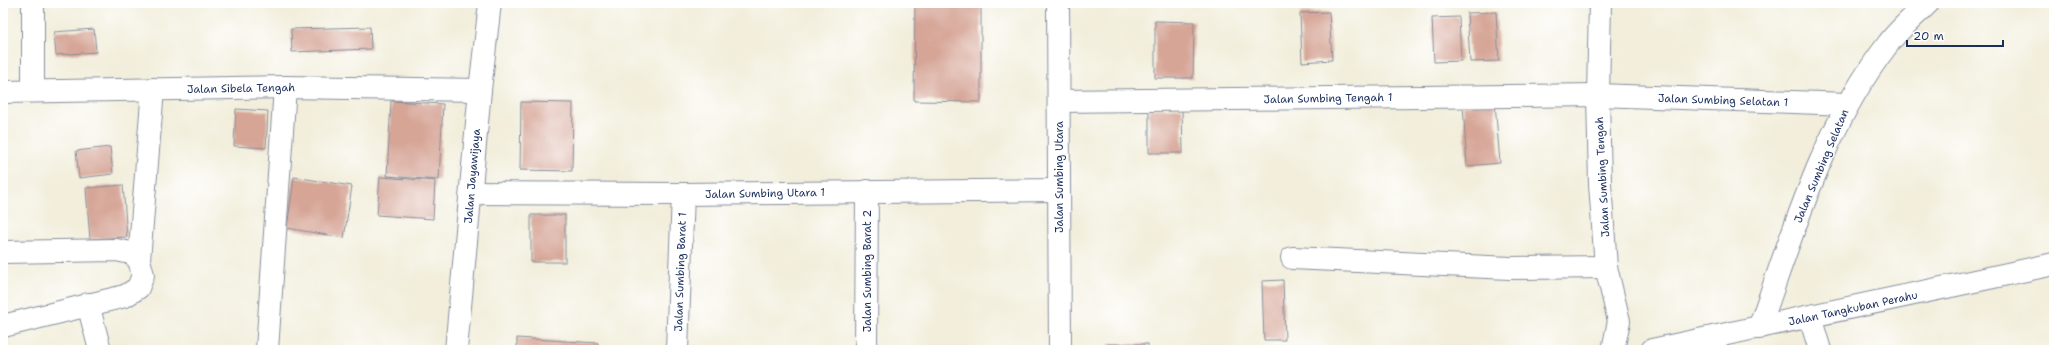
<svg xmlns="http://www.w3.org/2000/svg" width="2057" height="353" font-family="'Shantell Sans',sans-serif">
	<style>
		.building { fill: #d6a596 }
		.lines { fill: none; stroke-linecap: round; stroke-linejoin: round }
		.minor-casing { stroke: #868e9c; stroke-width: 24 }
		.secondary-casing { stroke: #868e9c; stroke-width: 24 }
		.minor { stroke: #fff; stroke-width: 22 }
		.secondary { stroke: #fff; stroke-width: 22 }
		.labels { text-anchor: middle; stroke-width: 3; stroke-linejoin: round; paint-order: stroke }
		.street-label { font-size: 11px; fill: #1b2f5e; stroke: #fff }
	</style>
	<rect width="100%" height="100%" fill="#fff"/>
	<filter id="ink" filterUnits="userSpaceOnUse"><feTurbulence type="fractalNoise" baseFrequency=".025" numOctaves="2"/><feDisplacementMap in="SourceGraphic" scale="8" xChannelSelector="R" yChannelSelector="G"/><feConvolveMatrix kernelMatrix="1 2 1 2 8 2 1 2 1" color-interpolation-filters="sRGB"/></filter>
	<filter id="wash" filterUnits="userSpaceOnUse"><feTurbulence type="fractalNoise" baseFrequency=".012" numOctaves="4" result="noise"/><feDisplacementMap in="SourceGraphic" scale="16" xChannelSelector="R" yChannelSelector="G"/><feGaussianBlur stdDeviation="0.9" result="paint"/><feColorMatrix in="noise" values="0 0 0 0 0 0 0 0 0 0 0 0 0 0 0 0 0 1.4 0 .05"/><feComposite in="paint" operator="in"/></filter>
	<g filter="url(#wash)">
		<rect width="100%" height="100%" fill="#f2eedb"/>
		<g id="blocks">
			<g class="building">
				<path d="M915,3H981V102L914,101Z"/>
				<path d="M1329,12L1332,60L1302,62L1300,13Z"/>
				<path d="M1496,12L1499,61L1470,62L1467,13Z"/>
				<path d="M1459,17L1461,61L1434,62L1432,18Z"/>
				<path d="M1155,21L1194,22L1193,78H1155Z"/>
				<path d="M370,27L371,49L292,52L291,29Z"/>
				<path d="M94,29L96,52L56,55L54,32Z"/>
				<path d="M391,101L443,104L439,180L387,176Z"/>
				<path d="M521,102L573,103L572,171L520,170Z"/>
				<path d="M1495,103L1500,163L1467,166L1463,105Z"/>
				<path d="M1182,108L1183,153H1149V109Z"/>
				<path d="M236,109L268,111L266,148L234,146Z"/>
				<path d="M110,147L113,174L79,178L76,151Z"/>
				<path d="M294,177L352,186L344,238L287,228Z"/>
				<path d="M380,177L435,181L433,219L377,215Z"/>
				<path d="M123,185L127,237L90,239L86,188Z"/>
				<rect x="531" y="215" width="34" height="47"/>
				<path d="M1283,280L1285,340H1264L1262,281Z"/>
				<path d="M517,338L598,343L597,350H517Z"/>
				<rect x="1108" y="344" width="40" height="6"/>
			</g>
		</g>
	</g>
	<g filter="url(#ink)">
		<use href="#blocks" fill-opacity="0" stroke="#868e9c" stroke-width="1"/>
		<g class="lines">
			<g class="minor-casing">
				<g id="minor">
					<path d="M1058,3L1060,350"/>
					<path d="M1600,3L1598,95L1600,184L1606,267L1619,321L1613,350"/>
					<path d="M33,91V3"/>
					<path d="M3,92L285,87L480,90"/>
					<path d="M1059,101L1598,95L1847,104"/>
					<path d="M471,193L683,194L1059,190"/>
					<path d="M3,252L116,250L131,253L139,260L143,275L138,288L125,296L3,326"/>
					<path d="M1292,258L1510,268L1606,267"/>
					<path d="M139,260L153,89"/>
					<path d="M88,304L100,350"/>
					<path d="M1810,317L1820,350"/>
					<path d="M1759,328C1794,230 1823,128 1888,44C1899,29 1915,16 1928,3"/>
					<path d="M267,350L285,87"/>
					<path d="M677,350L683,194"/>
					<path d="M866,350L867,191"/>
				</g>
			</g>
			<g class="secondary-casing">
				<g id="secondary">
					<path d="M456,350L480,90L490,3"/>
					<path d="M1652,350L2054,264"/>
				</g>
			</g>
			<use href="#minor" class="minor"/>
			<use href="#secondary" class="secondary"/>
		</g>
	</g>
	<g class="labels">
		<g class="street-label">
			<text transform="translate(241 88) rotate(-1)" y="4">Jalan Sibela Tengah</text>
			<text transform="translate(1328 98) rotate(-1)" y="4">Jalan Sumbing Tengah 1</text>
			<text transform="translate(1723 100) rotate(2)" y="4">Jalan Sumbing Selatan 1</text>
			<text transform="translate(1821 166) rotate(-67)" y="4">Jalan Sumbing Selatan</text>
			<text transform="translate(472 176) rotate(-85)" y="4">Jalan Jayawijaya</text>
			<text transform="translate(1059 177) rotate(-90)" y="4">Jalan Sumbing Utara</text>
			<text transform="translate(1602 177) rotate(-93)" y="4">Jalan Sumbing Tengah</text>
			<text transform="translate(765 193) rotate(-1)" y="4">Jalan Sumbing Utara 1</text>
			<text transform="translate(867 271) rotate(-90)" y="4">Jalan Sumbing Barat 2</text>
			<text transform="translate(680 272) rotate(-88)" y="4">Jalan Sumbing Barat 1</text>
			<text transform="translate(1853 308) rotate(-12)" y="4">Jalan Tangkuban Perahu</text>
		</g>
	</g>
	<rect width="2057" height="353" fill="none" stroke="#fff" stroke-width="16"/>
	<path d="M1907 40v6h96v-6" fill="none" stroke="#1b2f5e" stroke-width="2"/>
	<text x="1913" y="40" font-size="12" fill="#1b2f5e" stroke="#ffffff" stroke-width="3" paint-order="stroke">20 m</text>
</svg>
